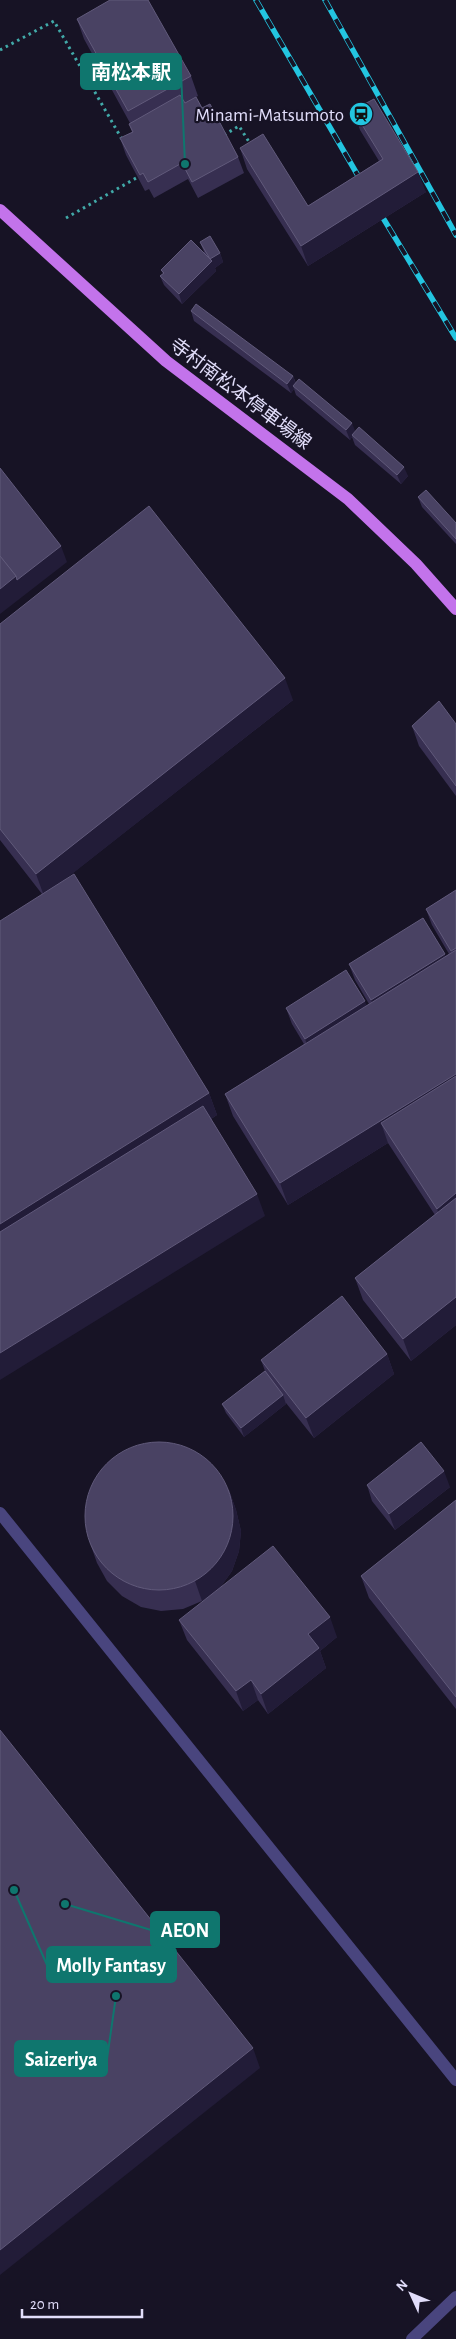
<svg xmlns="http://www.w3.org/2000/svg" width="456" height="2339" font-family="'Alegreya Sans','Noto Sans JP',sans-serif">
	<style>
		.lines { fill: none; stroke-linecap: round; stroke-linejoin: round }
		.path { stroke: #41a9a8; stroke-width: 3; stroke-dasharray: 2.5 4; stroke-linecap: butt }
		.minor { stroke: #49457e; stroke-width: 12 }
		.major { stroke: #c373eb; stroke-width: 12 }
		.rail-casing { stroke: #23c5e0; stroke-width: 5.5 }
		.rail { stroke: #171325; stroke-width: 4; stroke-dasharray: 11; stroke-linecap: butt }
		.wall { fill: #372f51 }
		.shaded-wall { fill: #221c38 }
		.building { fill: #494263; stroke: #615a7b }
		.labels { text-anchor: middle; stroke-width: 4.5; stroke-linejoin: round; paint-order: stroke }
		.poi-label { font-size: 19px; fill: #e1ddfa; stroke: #171325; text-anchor: end }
		.street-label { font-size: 19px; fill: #e1ddfa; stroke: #171325 }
		.leader { fill: none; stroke: #0f766e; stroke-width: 2 }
		.callout-dot { fill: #0f766e; stroke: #171325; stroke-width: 2 }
		.callout { fill: #0f766e; stroke: #0f766e; stroke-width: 2 }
		.callout-label { font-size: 20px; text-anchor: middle; font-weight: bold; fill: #fff }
	</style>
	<rect width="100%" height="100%" fill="#171325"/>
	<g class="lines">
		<g class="path">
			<path d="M0,50L54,21L123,141"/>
			<path d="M224,135L239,126L251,145"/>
			<path d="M66,218L138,177"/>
		</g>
		<g class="minor">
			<path d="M0,1513L456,2080"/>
			<path d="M412,2339L456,2297"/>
		</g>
		<path class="major" d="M0,210L166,361L348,499L416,564L456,609"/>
		<g class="rail-casing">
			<g id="rail">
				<path d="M256,0L364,186"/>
				<path d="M325,0L456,235"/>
				<path d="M377,208L456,338"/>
			</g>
		</g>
		<use href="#rail" class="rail"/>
	</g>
	<g class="wall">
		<path d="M77,19L191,76L198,96L196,97L202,108L238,157L244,173L198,198L188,179L154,198L149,189L145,191L126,155L120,138L132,132L129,124L130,123L84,39Z"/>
		<path d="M353,110L426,192L308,266L247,169L240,148L308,206L379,161L360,130Z"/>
		<path d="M200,242L220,253L223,262L215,268L216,271L182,304L164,285L160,276L163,274L161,270L204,252Z"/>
		<path d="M191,311L293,376L296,383L355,432L408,476L401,484L355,445L352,437L350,440L296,395L294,389L291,393L194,321Z"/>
		<path d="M418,497L456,523V544L422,507Z"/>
		<path d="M0,624L293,700L60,883L209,1093L217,1115L211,1119L265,1216L42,894L0,840Z"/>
		<path d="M456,724V796L419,746L412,726Z"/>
		<path d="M456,890V1325L411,1361L363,1300L355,1278L435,1215L388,1143L288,1205L233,1116L225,1094L304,1044L292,1024L286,1008L366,1006L369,1004L355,980L349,964L446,956L449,954L432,925L426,909Z"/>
		<path d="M387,1354L394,1374L314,1438L286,1403V1404L244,1437L226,1413L222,1404L265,1371L261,1360Z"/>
		<path d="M367,1485L450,1487L395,1530L372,1501Z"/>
		<path d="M229,1490L236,1510L241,1531L239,1551L232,1571L219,1589L202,1601L183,1609L161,1611L141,1607L122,1596L107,1581L97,1563L90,1543Z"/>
		<path d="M456,1500V1709L369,1598L361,1576Z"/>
		<path d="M179,1620L337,1637L320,1651L326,1668L268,1714L258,1700L243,1711L187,1640Z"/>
	</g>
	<g class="shaded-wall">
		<path d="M418,172L426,192L308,266L301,246Z"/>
		<path d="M220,253L223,262L215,268L216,271L182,304L179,294L210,259Z"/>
		<path d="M293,376L296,385L293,386L294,389L291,393L287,384Z"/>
		<path d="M352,423L356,433L352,435V437L350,440L346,430Z"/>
		<path d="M404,467L408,476L401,484L397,475Z"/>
		<path d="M61,546L67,562L0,614V589L16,576Z"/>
		<path d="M285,678L293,700L44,896L36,874Z"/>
		<path d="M445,954L451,970L377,1016L371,1000Z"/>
		<path d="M365,1001L371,1018L311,1055L305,1039Z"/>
		<path d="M456,1074V1101L381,1123L388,1143L288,1205L280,1183Z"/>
		<path d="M209,1093L217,1115L0,1251V1224Z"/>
		<path d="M456,1193V1219L444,1229L437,1209Z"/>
		<path d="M257,1194L265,1216L0,1380V1353Z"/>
		<path d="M456,1297V1325L411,1361L403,1339Z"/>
		<path d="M387,1354L394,1374L314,1438L306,1418Z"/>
		<path d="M283,1395L286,1404L244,1437L241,1428Z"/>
		<path d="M444,1471L450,1487L395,1530L389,1514Z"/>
		<path d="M229,1490L236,1510L241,1531L239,1551L232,1571L219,1589L202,1601L195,1581Z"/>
		<path d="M330,1617L337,1637L320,1651L326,1668L268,1714L261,1694L308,1634Z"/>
		<path d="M251,1680L258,1700L243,1711L236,1691Z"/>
		<path d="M253,2048L260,2068L0,2275V2250Z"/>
	</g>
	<g class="building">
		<path d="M110,0H148L191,76L128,111L77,19Z"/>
		<path d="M180,95L185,103L196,97L202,108L210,104L238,157L192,182L182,163L148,182L143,173L140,175L120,138L133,132L129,124Z"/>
		<path d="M374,99L418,172L301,246L240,148L263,134L308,206L383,159L353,110Z"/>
		<path d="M210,236L220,253L210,259L212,261L179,294L160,276L164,273L161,270L191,240L210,259L200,242Z"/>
		<path d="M196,304L293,376L287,384L191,311Z"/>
		<path d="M299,379L352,423L346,430L293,386Z"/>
		<path d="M359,427L404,467L397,475L352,435Z"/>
		<path d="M0,468L61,546L17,580L16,576L0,556Z"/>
		<path d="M426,490L456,523V539L418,497Z"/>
		<path d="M149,506L285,678L36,874L0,829V624Z"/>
		<path d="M0,556L16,576L0,589Z"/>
		<path d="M439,701L456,724V786L412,726Z"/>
		<path d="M74,874L209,1093L0,1224V921Z"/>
		<path d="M456,890V948L451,951L426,909Z"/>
		<path d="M423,918L445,954L371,1000L349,964Z"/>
		<path d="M456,950V1074L280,1183L225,1094Z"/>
		<path d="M346,970L365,1001L305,1039L286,1008Z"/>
		<path d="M456,1076V1193L437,1209L381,1123Z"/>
		<path d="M203,1106L257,1194L0,1353V1232Z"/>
		<path d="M456,1198V1297L403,1339L355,1278Z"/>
		<path d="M342,1296L387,1354L306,1418L261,1360Z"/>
		<path d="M265,1371L283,1395L241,1428L222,1404Z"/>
		<path d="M421,1442L444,1471L389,1514L367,1485Z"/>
		<circle cx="159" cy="1516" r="74"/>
		<path d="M456,1500V1697L361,1576Z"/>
		<path d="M273,1546L330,1617L308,1634L319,1648L261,1694L251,1680L236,1691L179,1620Z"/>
		<path d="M0,1730L253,2048L0,2250Z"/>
	</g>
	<defs>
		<g id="station-disc" transform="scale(1.25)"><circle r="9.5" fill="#23c5e0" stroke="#171325"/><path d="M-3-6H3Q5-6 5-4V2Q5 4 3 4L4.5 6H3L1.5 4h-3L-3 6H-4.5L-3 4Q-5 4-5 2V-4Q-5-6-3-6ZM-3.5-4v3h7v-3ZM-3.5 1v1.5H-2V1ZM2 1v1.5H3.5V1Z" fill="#111"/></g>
	</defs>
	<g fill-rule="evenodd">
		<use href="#station-disc" x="361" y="114"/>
	</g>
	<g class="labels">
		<g class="poi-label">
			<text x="344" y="121">Minami-Matsumoto</text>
		</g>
		<g class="street-label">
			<text transform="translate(241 393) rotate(37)" y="7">寺村南松本停車場線</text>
		</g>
	</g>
	<path class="leader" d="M185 164L181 72M65 1904L151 1930M14 1890L47 1965M116 1996L107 2059"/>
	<g class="callout-dot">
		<circle cx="185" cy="164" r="5"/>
		<circle cx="65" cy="1904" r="5"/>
		<circle cx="14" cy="1890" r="5"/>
		<circle cx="116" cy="1996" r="5"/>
	</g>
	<g class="callout">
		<rect x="81" y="54" width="100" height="35" rx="5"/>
		<rect x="151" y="1912" width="68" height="35" rx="5"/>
		<rect x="47" y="1947" width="129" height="35" rx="5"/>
		<rect x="15" y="2041" width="92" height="35" rx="5"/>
	</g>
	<g class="callout-label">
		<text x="131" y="79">南松本駅</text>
		<text x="185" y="1937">AEON</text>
		<text x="111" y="1972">Molly Fantasy</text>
		<text x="61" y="2066">Saizeriya</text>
	</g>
	<g transform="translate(411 2294) rotate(314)" stroke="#171325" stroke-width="4" paint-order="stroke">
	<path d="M0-4L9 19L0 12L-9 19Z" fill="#e1ddfa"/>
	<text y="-8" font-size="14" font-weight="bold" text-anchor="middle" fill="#e1ddfa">N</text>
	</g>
	<path d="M22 2309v8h120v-8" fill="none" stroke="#e1ddfa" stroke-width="2.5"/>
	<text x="30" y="2309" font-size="15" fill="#e1ddfa" stroke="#171325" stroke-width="4" paint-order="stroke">20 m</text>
</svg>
